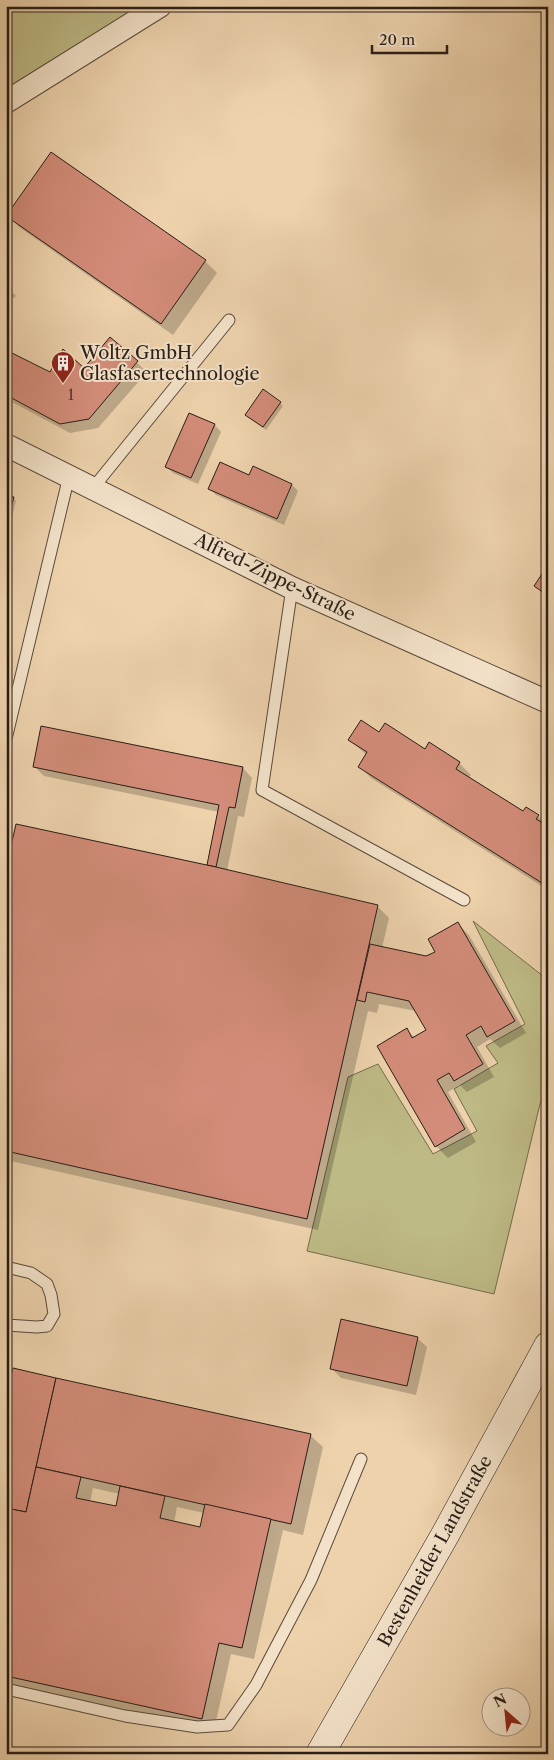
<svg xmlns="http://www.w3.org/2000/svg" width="554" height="1760" font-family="'Libre Caslon Text',serif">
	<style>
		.green { fill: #beba85; stroke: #736c4e }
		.shadow { fill: #0003; fill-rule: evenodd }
		.building { fill: #d38c79; stroke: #281d17 }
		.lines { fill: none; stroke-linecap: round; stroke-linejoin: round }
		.service-casing { stroke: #594a3c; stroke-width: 13 }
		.minor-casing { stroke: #594a3c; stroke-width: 24 }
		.secondary-casing { stroke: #281d17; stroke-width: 29 }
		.service { stroke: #f3e2c9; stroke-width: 11 }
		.minor { stroke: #f3e2c9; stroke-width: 22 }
		.secondary { stroke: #f3e2c9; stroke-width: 28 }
		.labels { text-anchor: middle; stroke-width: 4; stroke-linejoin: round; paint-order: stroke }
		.number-label { font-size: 15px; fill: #533930 }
		.poi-label { font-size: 18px; fill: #281d17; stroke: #f3e2c9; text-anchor: start }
		.street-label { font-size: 18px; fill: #281d17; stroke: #f3e2c9 }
	</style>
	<rect width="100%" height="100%" fill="#edd2ac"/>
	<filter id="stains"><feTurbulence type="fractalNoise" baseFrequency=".004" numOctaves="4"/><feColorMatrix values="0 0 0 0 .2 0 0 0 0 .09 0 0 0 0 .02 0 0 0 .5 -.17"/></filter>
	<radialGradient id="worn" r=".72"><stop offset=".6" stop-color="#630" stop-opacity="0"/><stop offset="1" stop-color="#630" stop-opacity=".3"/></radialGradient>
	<g class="green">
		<path d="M6,6H160L6,102Z"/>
		<path d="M473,921L548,980V1089L540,1104L494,1294L307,1251L348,1077L378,1064L433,1154L477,1131L454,1089L498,1063L486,1046L525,1024Z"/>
	</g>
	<g class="shadow">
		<path d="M8,215L205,261L217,273L173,335L19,227Z"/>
		<path d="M6,285L16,296L6,304Z"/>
		<path d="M111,339L147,372L98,428L70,433L6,399V352L51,374L84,369Z"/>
		<path d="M280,403L283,406L266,430L249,418Z"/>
		<path d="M190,414L215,425L221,432L198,484L173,473L166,466Z"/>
		<path d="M292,485L298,491L284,525L216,495L209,488Z"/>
		<path d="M6,496L13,498L16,501L12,517L6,515Z"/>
		<path d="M379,734L459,763L471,775L469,778L524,813L538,816L548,826V890L371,778L360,767L367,755L349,740Z"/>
		<path d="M34,766L243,768L252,778L244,817L238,816L227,871L377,906L389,918L382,948L427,957L437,952L458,924L469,935L526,1033L500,1048L490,1039L477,1047L494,1077L467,1092L460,1085L448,1092L476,1142L448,1158L436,1146L407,1030L415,1038L427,1030L416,1011L379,1004L377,1013L368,1011L318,1230L6,1160V874L211,867L208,865L219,812L44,776Z"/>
		<path d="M417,1338L427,1347L416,1395L341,1378L332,1369Z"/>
		<path d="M14,1370L311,1436L323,1447L303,1535L283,1530L254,1659L231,1654L214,1730L6,1684V1406ZM93,1488L120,1494L117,1508L90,1502ZM177,1507L204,1513L201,1529L174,1523Z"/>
	</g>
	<g class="building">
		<path d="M51,152L206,260L161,324L6,216Z"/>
		<path d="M110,337L138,361L89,419L60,424L6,395V350L50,372L63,349L84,368Z"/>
		<path d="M263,389L281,402L263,427L245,415Z"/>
		<path d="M189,413L215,424L191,478L165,467Z"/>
		<path d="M220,462L249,475L253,466L292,484L277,519L208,489Z"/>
		<path d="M6,495L14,497L9,514H6Z"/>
		<path d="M548,565V596L534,586Z"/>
		<path d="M361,720L379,732L385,723L425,749L429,742L460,762L456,769L523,811L526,807L539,815L536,819L548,826V874L542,883L358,767L367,752L348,740Z"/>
		<path d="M41,726L243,767L235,808L229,807L216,867L207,865L219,805L33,767Z"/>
		<path d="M16,824L216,867L378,905L307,1219L6,1151V868Z"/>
		<path d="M458,922L515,1021L487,1037L481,1026L466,1035L483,1064L454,1081L449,1073L437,1080L465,1129L435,1147L377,1046L407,1028L412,1038L426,1030L409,1001L367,992L365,1002L357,1000L370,944L426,956L435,952L428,939Z"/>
		<path d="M341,1319L418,1337L407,1386L330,1369Z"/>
		<path d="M13,1368L56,1378L26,1512L6,1508V1400Z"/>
		<path d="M56,1378L311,1434L291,1524L36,1467Z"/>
		<path d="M36,1467L81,1477L76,1498L116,1506L120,1486L165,1496L160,1518L200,1527L205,1504L271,1519L242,1648L219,1643L202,1719L6,1676V1508L26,1512Z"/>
	</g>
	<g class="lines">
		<g class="service-casing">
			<g id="service">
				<path d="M93,488L229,320"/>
				<path d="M292,588L262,790L464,900"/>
				<path d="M6,739L69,476"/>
				<path d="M6,1267L31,1273L47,1284L51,1295L54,1314L47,1326L37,1327L6,1325"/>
				<path d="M6,1689L125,1716L197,1727L228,1725L256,1685L311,1580L361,1459"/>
			</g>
		</g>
		<g class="minor-casing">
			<g id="minor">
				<path d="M6,102L160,6"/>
				<path d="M6,445L292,588L548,702"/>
			</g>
		</g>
		<g class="secondary-casing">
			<path id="secondary" d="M320,1754L445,1535L548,1346"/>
		</g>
		<use href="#service" class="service"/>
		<use href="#minor" class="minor"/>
		<use href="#secondary" class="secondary"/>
	</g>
	<defs>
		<g id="building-pin" transform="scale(1.25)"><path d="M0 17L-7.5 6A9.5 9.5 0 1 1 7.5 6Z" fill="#8f2418" stroke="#f3e2c9"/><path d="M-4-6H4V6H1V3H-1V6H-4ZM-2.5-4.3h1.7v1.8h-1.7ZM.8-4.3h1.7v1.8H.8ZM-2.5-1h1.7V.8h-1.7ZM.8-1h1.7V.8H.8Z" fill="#fff"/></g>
	</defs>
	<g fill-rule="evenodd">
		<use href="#building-pin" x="63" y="363"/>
	</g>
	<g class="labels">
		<g class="number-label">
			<text x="71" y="400">1</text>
		</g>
		<g class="poi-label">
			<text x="80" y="359">Woltz GmbH<tspan x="80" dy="21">Glasfasertechnologie</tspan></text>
		</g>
		<g class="street-label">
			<text transform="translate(275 577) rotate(26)" y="6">Alfred-Zippe-Straße</text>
			<text transform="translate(435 1551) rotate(-61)" y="6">Bestenheider Landstraße</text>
		</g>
	</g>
	<rect width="554" height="1760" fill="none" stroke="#edd2ac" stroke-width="25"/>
	<rect x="8" y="8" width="539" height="1745" fill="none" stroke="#281d17" stroke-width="2.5"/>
	<rect x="12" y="12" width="529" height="1735" fill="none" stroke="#281d17"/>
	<g transform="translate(506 1712) rotate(333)"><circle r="24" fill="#f3e2c9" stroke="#a29382"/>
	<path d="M0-4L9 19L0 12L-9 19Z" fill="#8f2418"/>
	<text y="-8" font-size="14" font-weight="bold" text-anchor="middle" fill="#281d17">N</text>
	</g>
	<path d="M372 45v8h75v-8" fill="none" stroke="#281d17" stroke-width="2.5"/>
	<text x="379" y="45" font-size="15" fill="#281d17" stroke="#f3e2c9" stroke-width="4" paint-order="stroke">20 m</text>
	<rect width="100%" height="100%" filter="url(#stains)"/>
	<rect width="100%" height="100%" fill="url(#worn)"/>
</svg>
